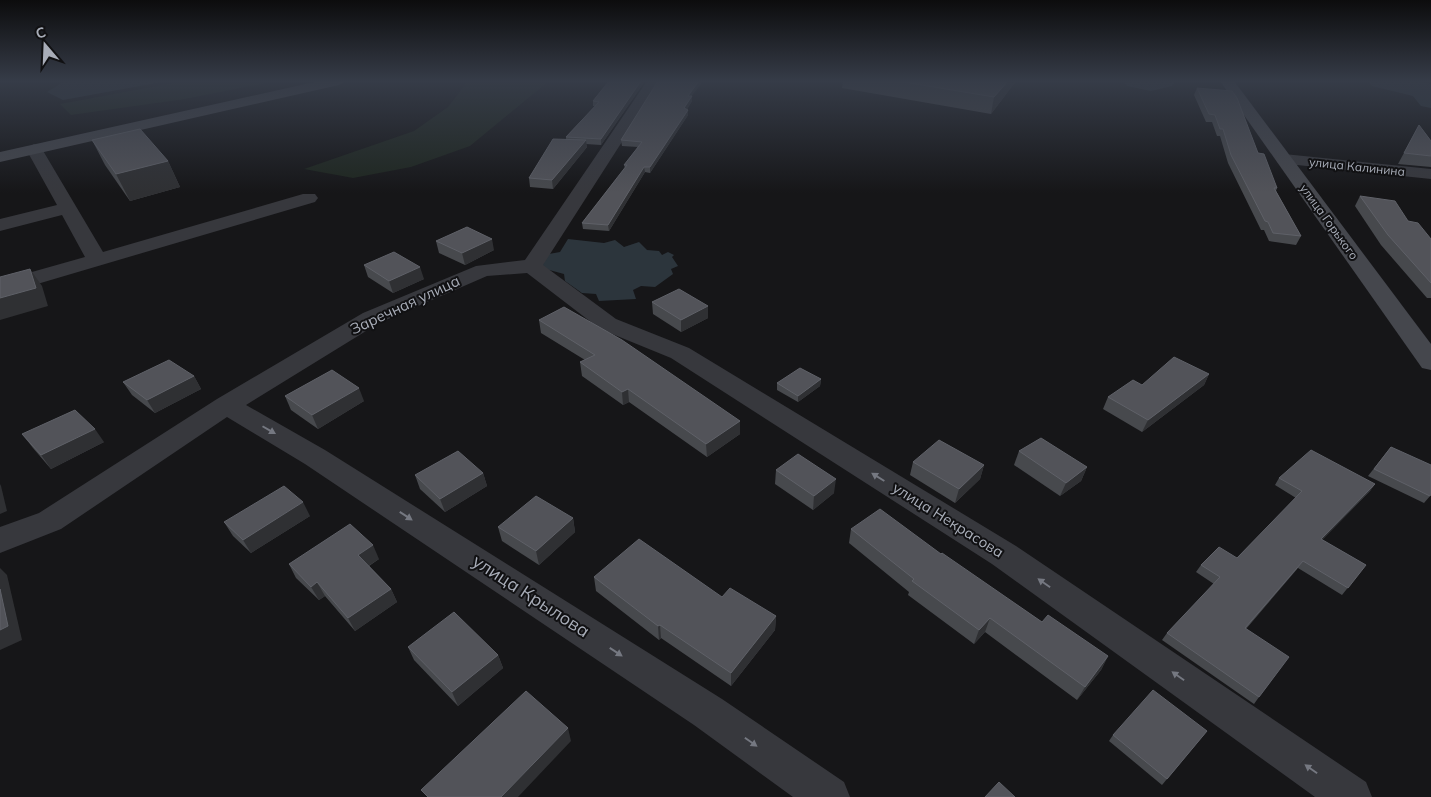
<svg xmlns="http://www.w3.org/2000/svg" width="1431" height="797" font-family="Mulish,sans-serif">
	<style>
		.green { fill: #1e261f }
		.water { fill: #2c353c }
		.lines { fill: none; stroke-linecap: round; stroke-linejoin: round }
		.river { fill: #2c353c; fill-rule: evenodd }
		.street { fill: #37383d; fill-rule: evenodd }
		.secondary { fill: #45474d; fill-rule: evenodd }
		.wall { fill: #47494d }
		.shaded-wall { fill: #2f3033 }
		.building { fill: #525359; stroke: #5f6168 }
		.oneway { fill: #757881 }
		.labels { text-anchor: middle; stroke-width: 4; stroke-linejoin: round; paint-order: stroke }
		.far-street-label { font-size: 12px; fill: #a8adb8; stroke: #111113 }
		.street-label { font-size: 15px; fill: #a8adb8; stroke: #111113 }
		.near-street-label { font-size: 18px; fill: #a8adb8; stroke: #111113 }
	</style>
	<rect width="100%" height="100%" fill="#161618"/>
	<g class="green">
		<path d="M184,81H276L185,99L71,115L60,104Z"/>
		<path d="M468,81H549L470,146L411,167L353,178L304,169L414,131L448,107Z"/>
	</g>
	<g class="water">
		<path d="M65,81H167L63,100L47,92Z"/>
		<path d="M568,239L604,243L615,240L624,247L639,242L647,250L659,251L662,255L668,252L674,255L672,257L678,266L671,269L673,274L655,287L641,286L633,290L636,299L599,301L596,294L582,293L565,281L564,274L542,268L544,261L549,254L560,252Z"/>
	</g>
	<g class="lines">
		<g class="river">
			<path d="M1123,81H1176L1172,86L1151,91L1127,86Z"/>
			<path d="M1368,81H1418L1431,84V108L1421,106L1413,96L1372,86Z"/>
		</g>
		<g class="street">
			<path d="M647,81H661L543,265L616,319L689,348L1016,546L1366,782L1372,797H1315L992,564L671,358L600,329L527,273L487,276L379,323L246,405L325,450L722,699L844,782L850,797H793L694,725L305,464L227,417L61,529L0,553V527L39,513L217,399L363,313L476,266L525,260Z"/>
			<path d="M34,144L42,149L103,252L303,194H315L318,198L315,202L0,295V281L85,257L62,215L0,231V219L57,205L26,149Z"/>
			<path d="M1284,154L1431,169V179L1278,163L1276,159L1278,155Z"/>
		</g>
		<g class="secondary">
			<path d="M319,81H346L339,85L0,162V152Z"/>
			<path d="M1220,81H1234L1431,344V370L1422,368Z"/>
		</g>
	</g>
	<g class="wall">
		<path d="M609,81H645L601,145L586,144L587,147L553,189L530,187L529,178L566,139V137L595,106H593V101Z"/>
		<path d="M658,81H703L691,96H692V101L687,109L688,115L650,173L645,172L609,231L583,229L582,223L625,168L624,165L638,147L622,146L621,140Z"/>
		<path d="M843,81H1016L991,114L842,88Z"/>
		<path d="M1197,88L1258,153L1277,188L1276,191L1301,236L1296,245L1269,241L1264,230H1261L1228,163L1220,136H1217L1212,122H1206L1194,95Z"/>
		<path d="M1419,125L1431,141V167L1398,164Z"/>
		<path d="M92,140L168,161L180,187L130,201L105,165Z"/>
		<path d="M1360,196L1408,221L1431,239V298H1427L1381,245L1355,206Z"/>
		<path d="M436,241L494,250L465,265L439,253Z"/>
		<path d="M364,265L424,279L393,293L368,277Z"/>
		<path d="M652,302L708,318L681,332L653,314Z"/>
		<path d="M539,320L740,421V434L707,457L629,402L623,405L582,376L580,362L585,360L541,333Z"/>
		<path d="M1209,374L1204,385L1142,432L1103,409L1108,397Z"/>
		<path d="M194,376L201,389L155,413L132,395L123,382Z"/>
		<path d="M821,379L820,386L798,402L777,390V383Z"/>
		<path d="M285,396L364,401L318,429L291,410Z"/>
		<path d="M22,434L104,442L51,469L33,448Z"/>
		<path d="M1391,447L1430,496L1424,503L1368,476Z"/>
		<path d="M1019,451L1087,467L1081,481L1060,496L1014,465Z"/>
		<path d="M913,462L984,465L980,479L955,503L910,475Z"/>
		<path d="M776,470L834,493L813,510L775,484Z"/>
		<path d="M483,473L487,486L445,512L420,489L415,475Z"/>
		<path d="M1279,478L1375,484L1370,491L1322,540L1366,565L1342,595L1298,568L1246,629L1259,697L1254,704L1162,640L1167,633L1214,584L1196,572L1201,565L1237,558L1296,498L1275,485Z"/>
		<path d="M310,516L251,553L233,536L224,522Z"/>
		<path d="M573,518L575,532L539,565L502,541L498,527Z"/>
		<path d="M851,529L941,554L1042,622L1108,656L1101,670L1077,700L985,632L974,644L908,595L909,592L849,543Z"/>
		<path d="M379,559L369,566L391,589L397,602L355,631L325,596L319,600L296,578L289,564Z"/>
		<path d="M594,577L722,597L776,616L775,630L731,686L661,638L659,640L596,591Z"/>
		<path d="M408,647L498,655L503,668L458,706L414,660Z"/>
		<path d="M1207,731L1162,785L1109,741L1113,735Z"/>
	</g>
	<g class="shaded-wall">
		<path d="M641,81H645L601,145V139Z"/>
		<path d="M699,81H703L688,101V96Z"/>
		<path d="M1008,81H1016L991,114L994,97Z"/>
		<path d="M692,96V101L685,113L684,108Z"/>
		<path d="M688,110V115L650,173V167Z"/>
		<path d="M586,140L587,147L553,189L552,180Z"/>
		<path d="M168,161L180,187L130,201L116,174Z"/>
		<path d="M644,167L645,172L609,231L608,225Z"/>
		<path d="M492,239L494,250L465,265L462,253Z"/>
		<path d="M420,267L424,279L393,293L389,281Z"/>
		<path d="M30,269L42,286L48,306L0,320V298Z"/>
		<path d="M708,306V318L681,332V320Z"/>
		<path d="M1209,374L1204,385L1142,432L1148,420Z"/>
		<path d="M194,376L201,389L155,413L147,400Z"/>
		<path d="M821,379L820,386L798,402V396Z"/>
		<path d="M359,388L364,401L318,429L312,415Z"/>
		<path d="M628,389L629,402L623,405L622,392Z"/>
		<path d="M740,421V434L707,457L706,444Z"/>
		<path d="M95,429L104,442L51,469L41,455Z"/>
		<path d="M984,465L980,479L955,503L959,489Z"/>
		<path d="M1087,467L1081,481L1060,496L1066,483Z"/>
		<path d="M483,473L487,486L445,512L440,499Z"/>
		<path d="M836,479L834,493L813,510L814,496Z"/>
		<path d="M0,484L1,486L7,511L0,514Z"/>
		<path d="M1375,484L1370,491L1316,546L1321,539Z"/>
		<path d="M303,502L310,516L251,553L243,540Z"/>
		<path d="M573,518L575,532L539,565L536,551Z"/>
		<path d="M373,545L379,559L365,568L358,555Z"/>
		<path d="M0,568L7,575L22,640L0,650Z"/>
		<path d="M317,582L325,596L319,600L311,587Z"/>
		<path d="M391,589L397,602L355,631L348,618Z"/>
		<path d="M776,616L775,630L731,686V673Z"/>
		<path d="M990,618L985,632L974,644L979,630Z"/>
		<path d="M660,625L661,638L659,640L658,626Z"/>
		<path d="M498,655L503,668L458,706L452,692Z"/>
		<path d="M1108,656L1101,670L1077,700L1085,687Z"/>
		<path d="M568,728L571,741L518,797H501Z"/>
	</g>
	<g class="building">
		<path d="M609,81H641L601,139L566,137L599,102L593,101Z"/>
		<path d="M658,81H699L688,96H692L684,108L688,110L650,167H644L608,225L582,223L627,165H624L642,142L621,140Z"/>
		<path d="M898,81H1008L994,97Z"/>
		<path d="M1197,88L1232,91L1237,98L1258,153L1264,154L1277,188H1274L1301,236L1273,233L1268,222L1265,221L1231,155L1223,129H1220L1215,115L1209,114Z"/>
		<path d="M1419,125L1431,141V156L1404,153Z"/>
		<path d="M140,129L168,161L116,174L92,140Z"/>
		<path d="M553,139L586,140L552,180L529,178Z"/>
		<path d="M1360,196L1395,201L1408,221L1418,223L1431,239V283L1388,235Z"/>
		<path d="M467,227L492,239L462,253L436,241Z"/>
		<path d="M394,252L420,267L389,281L364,265Z"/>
		<path d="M30,269L36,288L0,298V277Z"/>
		<path d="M679,289L708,306L681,320L652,302Z"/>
		<path d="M564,307L622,340L740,421L706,444L628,389L622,392L580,362L595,355L539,320Z"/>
		<path d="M1174,357L1209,374L1148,420L1108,397L1133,380L1142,385Z"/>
		<path d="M169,360L194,376L147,400L123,382Z"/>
		<path d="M800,368L821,379L798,396L777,383Z"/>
		<path d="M332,370L359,388L312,415L285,396Z"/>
		<path d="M75,410L95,429L41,455L22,434Z"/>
		<path d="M1041,438L1087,467L1066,483L1019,451Z"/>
		<path d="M939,440L984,465L959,489L913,462Z"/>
		<path d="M1391,447L1431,465V494L1430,496L1374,469Z"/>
		<path d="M1311,450L1375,484L1321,539L1366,565L1348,588L1303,561L1245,628L1289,657L1259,697L1167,633L1220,577L1201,565L1219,547L1237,558L1302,491L1279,478Z"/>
		<path d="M458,451L483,473L440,499L415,475Z"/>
		<path d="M798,454L836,479L814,496L776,470Z"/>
		<path d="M284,486L303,502L243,540L224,522Z"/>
		<path d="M536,496L573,518L536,551L498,527Z"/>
		<path d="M880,509L941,554L942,553L1042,622L1048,615L1108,656L1085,687L990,618L979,630L912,581L914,579L851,529Z"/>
		<path d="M350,524L373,545L358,555L391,589L348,618L317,582L311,587L289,564Z"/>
		<path d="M639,539L722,597L730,588L776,616L731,673L660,625L658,626L594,577Z"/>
		<path d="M0,589L8,626L0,630Z"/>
		<path d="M454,612L498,655L452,692L408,647Z"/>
		<path d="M1153,690L1207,731L1167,779L1113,735Z"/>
		<path d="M526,691L568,728L501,797H428L421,790Z"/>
		<path d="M999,782L1015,797H985Z"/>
	</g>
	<defs><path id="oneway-solid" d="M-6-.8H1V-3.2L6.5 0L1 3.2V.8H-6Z" transform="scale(1.25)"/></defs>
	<g class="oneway">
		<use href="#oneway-solid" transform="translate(269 430) rotate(30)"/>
		<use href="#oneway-solid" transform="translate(878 477) rotate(-148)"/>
		<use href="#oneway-solid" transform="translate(406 516) rotate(33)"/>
		<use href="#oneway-solid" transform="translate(1044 583) rotate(-145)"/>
		<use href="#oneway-solid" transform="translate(616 652) rotate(33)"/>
		<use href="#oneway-solid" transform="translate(1178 676) rotate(-145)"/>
		<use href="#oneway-solid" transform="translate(751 742) rotate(35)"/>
		<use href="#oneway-solid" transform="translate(1311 769) rotate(-145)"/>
	</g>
	<linearGradient id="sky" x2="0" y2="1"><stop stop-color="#0c0c0d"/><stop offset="0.42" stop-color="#363c48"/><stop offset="1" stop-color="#363c48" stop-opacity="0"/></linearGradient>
	<rect width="1431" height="193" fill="url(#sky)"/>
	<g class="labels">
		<g class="far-street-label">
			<text transform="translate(1357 167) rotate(6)" y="4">улица Калинина</text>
			<text transform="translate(1329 222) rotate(54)" y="4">улица Горького</text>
		</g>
		<g class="street-label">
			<text transform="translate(405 305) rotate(-25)" y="5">Заречная улица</text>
			<text transform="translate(948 520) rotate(32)" y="5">улица Некрасова</text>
		</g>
		<g class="near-street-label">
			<text transform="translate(531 596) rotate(33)" y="6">улица Крылова</text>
		</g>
	</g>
	<g transform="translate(45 45) rotate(341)" stroke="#111113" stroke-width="4" paint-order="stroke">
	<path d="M0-4L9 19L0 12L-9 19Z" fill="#a8adb8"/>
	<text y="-8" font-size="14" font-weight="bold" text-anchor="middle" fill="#a8adb8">С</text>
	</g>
</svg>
